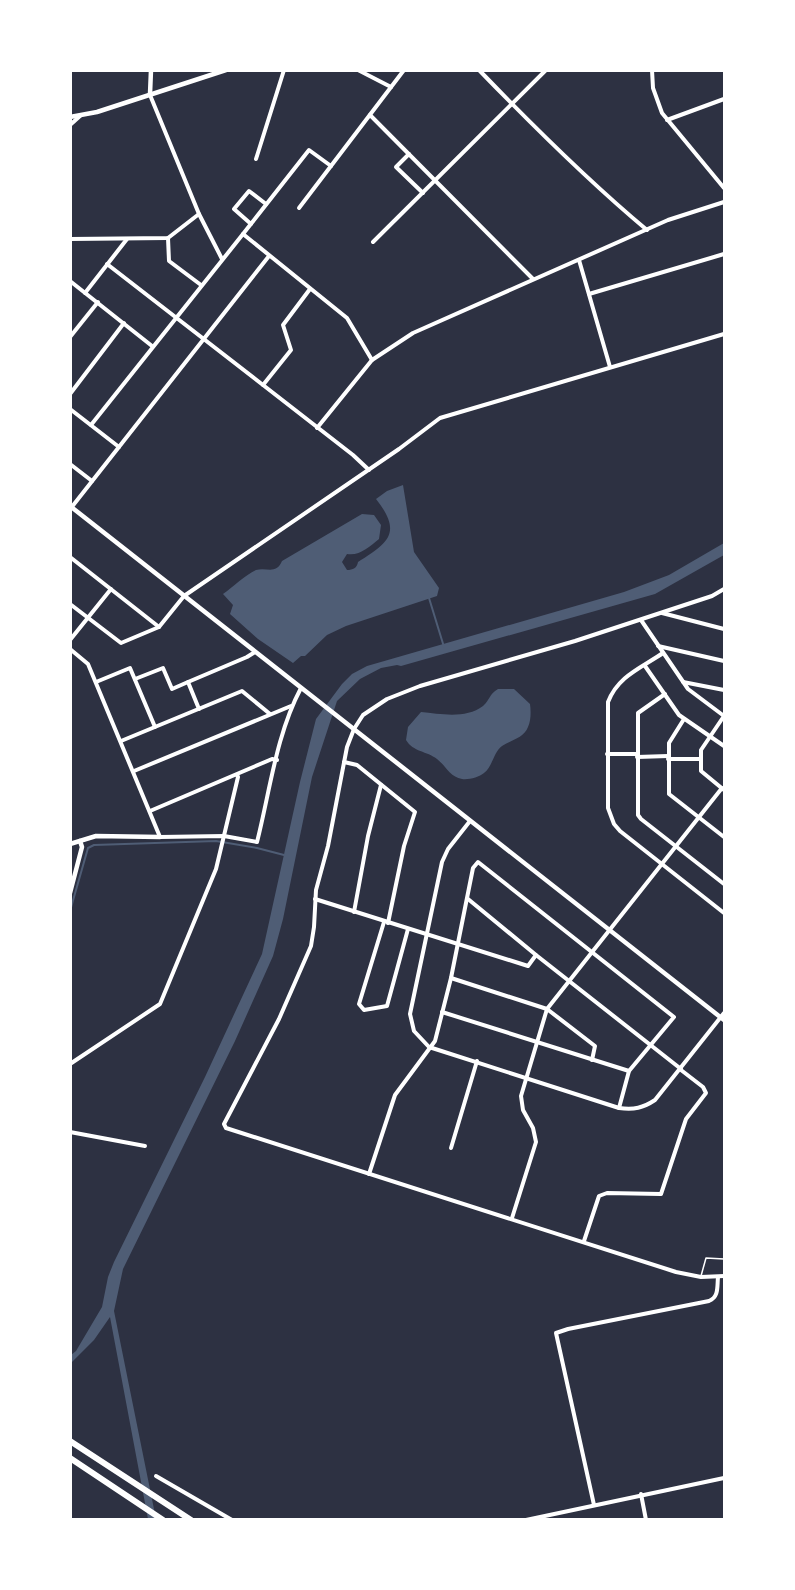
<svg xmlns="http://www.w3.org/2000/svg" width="795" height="1590" font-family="Ubuntu,sans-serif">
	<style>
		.water { fill: #4f5d75 }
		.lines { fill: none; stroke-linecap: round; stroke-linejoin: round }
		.stream { stroke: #4f5d75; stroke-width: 2 }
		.service { stroke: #fff; stroke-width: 1.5 }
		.minor { stroke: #fff; stroke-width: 4 }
		.tertiary { stroke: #fff; stroke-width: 4.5 }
		.secondary { stroke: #fff; stroke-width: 4.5 }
		.motorway { stroke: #fff; stroke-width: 6 }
	</style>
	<rect width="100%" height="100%" fill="#2d3142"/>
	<g class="water">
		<path d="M403,485L414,552L439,588L437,596L346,626L327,635L305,656H301L293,663L258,639L230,614L233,605L223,594C233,587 245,575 256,570C267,567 276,575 282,561L362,514L374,515L381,525L379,539C369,547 360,556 347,554L342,562L347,570C353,570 357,568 358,562C388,543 403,533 376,499L387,491Z"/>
		<path d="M724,543V555L655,594L401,666L397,665L381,668L360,679L337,701L312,777L283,919L273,956L235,1041L123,1269L114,1311L156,1519H148L110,1317L94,1340L71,1363V1355L76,1351L102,1307L108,1277L114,1262L205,1077L262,954L300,782L316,719L342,684L352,674L367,666L624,592L669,575Z"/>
		<path d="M498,689H514L530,704C531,711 531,721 528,727C524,738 511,740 502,746C493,753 493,766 484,773C479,777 469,780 462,779C450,777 446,766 437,759C427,751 413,752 406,740L408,727L421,712C441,714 466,719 483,706C490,700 489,694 498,689Z"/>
	</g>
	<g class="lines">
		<g class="stream">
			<path d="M429,598L444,647"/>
			<path d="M70,911L88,848L94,845L216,841L257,848L284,855"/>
		</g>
		<path class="service" d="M701,1276L706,1258L724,1259"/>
		<g class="minor">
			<path d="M358,70L391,87"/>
			<path d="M479,70C533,126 587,180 647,230"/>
			<path d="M652,70L653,88L662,113L724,188"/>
			<path d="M150,95L199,214L222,259"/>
			<path d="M370,115L533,279"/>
			<path d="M667,120L724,99"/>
			<path d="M70,125L80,116"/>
			<path d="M409,154L396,167L423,193"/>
			<path d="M256,159L284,70"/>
			<path d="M331,166L309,150L243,234L347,318L372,360"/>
			<path d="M299,208L404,70"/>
			<path d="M251,224L234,209L249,191L266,204"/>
			<path d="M168,238L169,261L201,285"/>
			<path d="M70,239L168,238L199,214"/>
			<path d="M373,242L546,70"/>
			<path d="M579,260L610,367"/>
			<path d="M107,264L263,385L353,455L369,470"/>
			<path d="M70,281L152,346"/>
			<path d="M85,293L127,239"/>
			<path d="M589,294L724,254"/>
			<path d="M70,337L98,302"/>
			<path d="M263,385L291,350L283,325L310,289"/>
			<path d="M70,394L124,323"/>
			<path d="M70,409L119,447"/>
			<path d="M91,425L243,234"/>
			<path d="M317,428L372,360L413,333L668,220L724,202"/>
			<path d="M70,464L92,481"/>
			<path d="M71,508L269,256"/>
			<path d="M70,557L159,627"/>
			<path d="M724,589L712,596L575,641L420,686L387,699L363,715L354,729L347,747L328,846L316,890L314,927L311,946L279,1019L224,1124L226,1128L676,1272L701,1277L724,1276"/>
			<path d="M70,604L121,643L159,627L184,596L399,449L440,418L724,334"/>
			<path d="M662,613L724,629"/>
			<path d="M641,620L688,689L724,716"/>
			<path d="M70,640L111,589"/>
			<path d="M658,646L724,661"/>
			<path d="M70,649L88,664L160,837L224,836L257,842C270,791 276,735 301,688"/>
			<path d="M663,653C641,668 618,676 608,702V808L614,824L620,831L724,913"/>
			<path d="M645,666L679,715L724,746"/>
			<path d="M135,679L163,668L172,689L188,682"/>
			<path d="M96,682L130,668L155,727"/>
			<path d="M683,682L724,690"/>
			<path d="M665,694L638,713V815L641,819L724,884"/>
			<path d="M199,709L188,682L247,657L255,652"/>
			<path d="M724,716L701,750V771L724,790"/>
			<path d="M684,719L669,743V794L724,837"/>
			<path d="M121,741L242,691L270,714"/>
			<path d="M607,754H637"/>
			<path d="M637,757L668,756"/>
			<path d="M668,759H700"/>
			<path d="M344,762L357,765L415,812L404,846L388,923"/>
			<path d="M134,771L291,706"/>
			<path d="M150,811L272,759L277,760"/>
			<path d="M470,821L448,849L442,862L410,1014L414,1031L429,1047L619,1108C634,1110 643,1108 655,1100L724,1013"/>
			<path d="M315,899L528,966L536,955"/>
			<path d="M468,899L536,955L681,1069"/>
			<path d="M354,912L368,836L381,785"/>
			<path d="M384,922L359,1004L364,1010L387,1006L408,929"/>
			<path d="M451,978L547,1009L595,1046L592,1060"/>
			<path d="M442,1012L629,1071"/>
			<path d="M70,1064L160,1004L216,869L238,777L237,775"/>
			<path d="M70,1132L145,1146"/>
			<path d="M451,1148L477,1061"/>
			<path d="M369,1174L395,1095L435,1041L451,978L473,868L478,862L674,1017L629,1071L619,1108"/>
			<path d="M512,1218L536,1142L533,1128L523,1110L521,1096L547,1009L722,788"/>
			<path d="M584,1241L599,1196L607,1193L661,1194L686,1119L706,1093L703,1087L681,1070"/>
			<path d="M156,1476L232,1520"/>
			<path d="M641,1494L646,1520"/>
			<path d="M594,1505L556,1333L568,1329L709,1301C719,1297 717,1287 718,1277"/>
			<path d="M526,1520L724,1478"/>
		</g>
		<g class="tertiary">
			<path d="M150,94L151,70"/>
			<path d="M70,506L724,1020"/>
			<path d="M70,844L96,836L160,837"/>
			<path d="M70,893L82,847L80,841"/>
		</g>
		<path class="secondary" d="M70,117L97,112L226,70"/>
		<g class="motorway">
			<path d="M70,1441L191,1520"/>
			<path d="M70,1458L163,1520"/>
		</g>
	</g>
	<rect width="795" height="1590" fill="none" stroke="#ffffff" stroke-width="144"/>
</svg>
